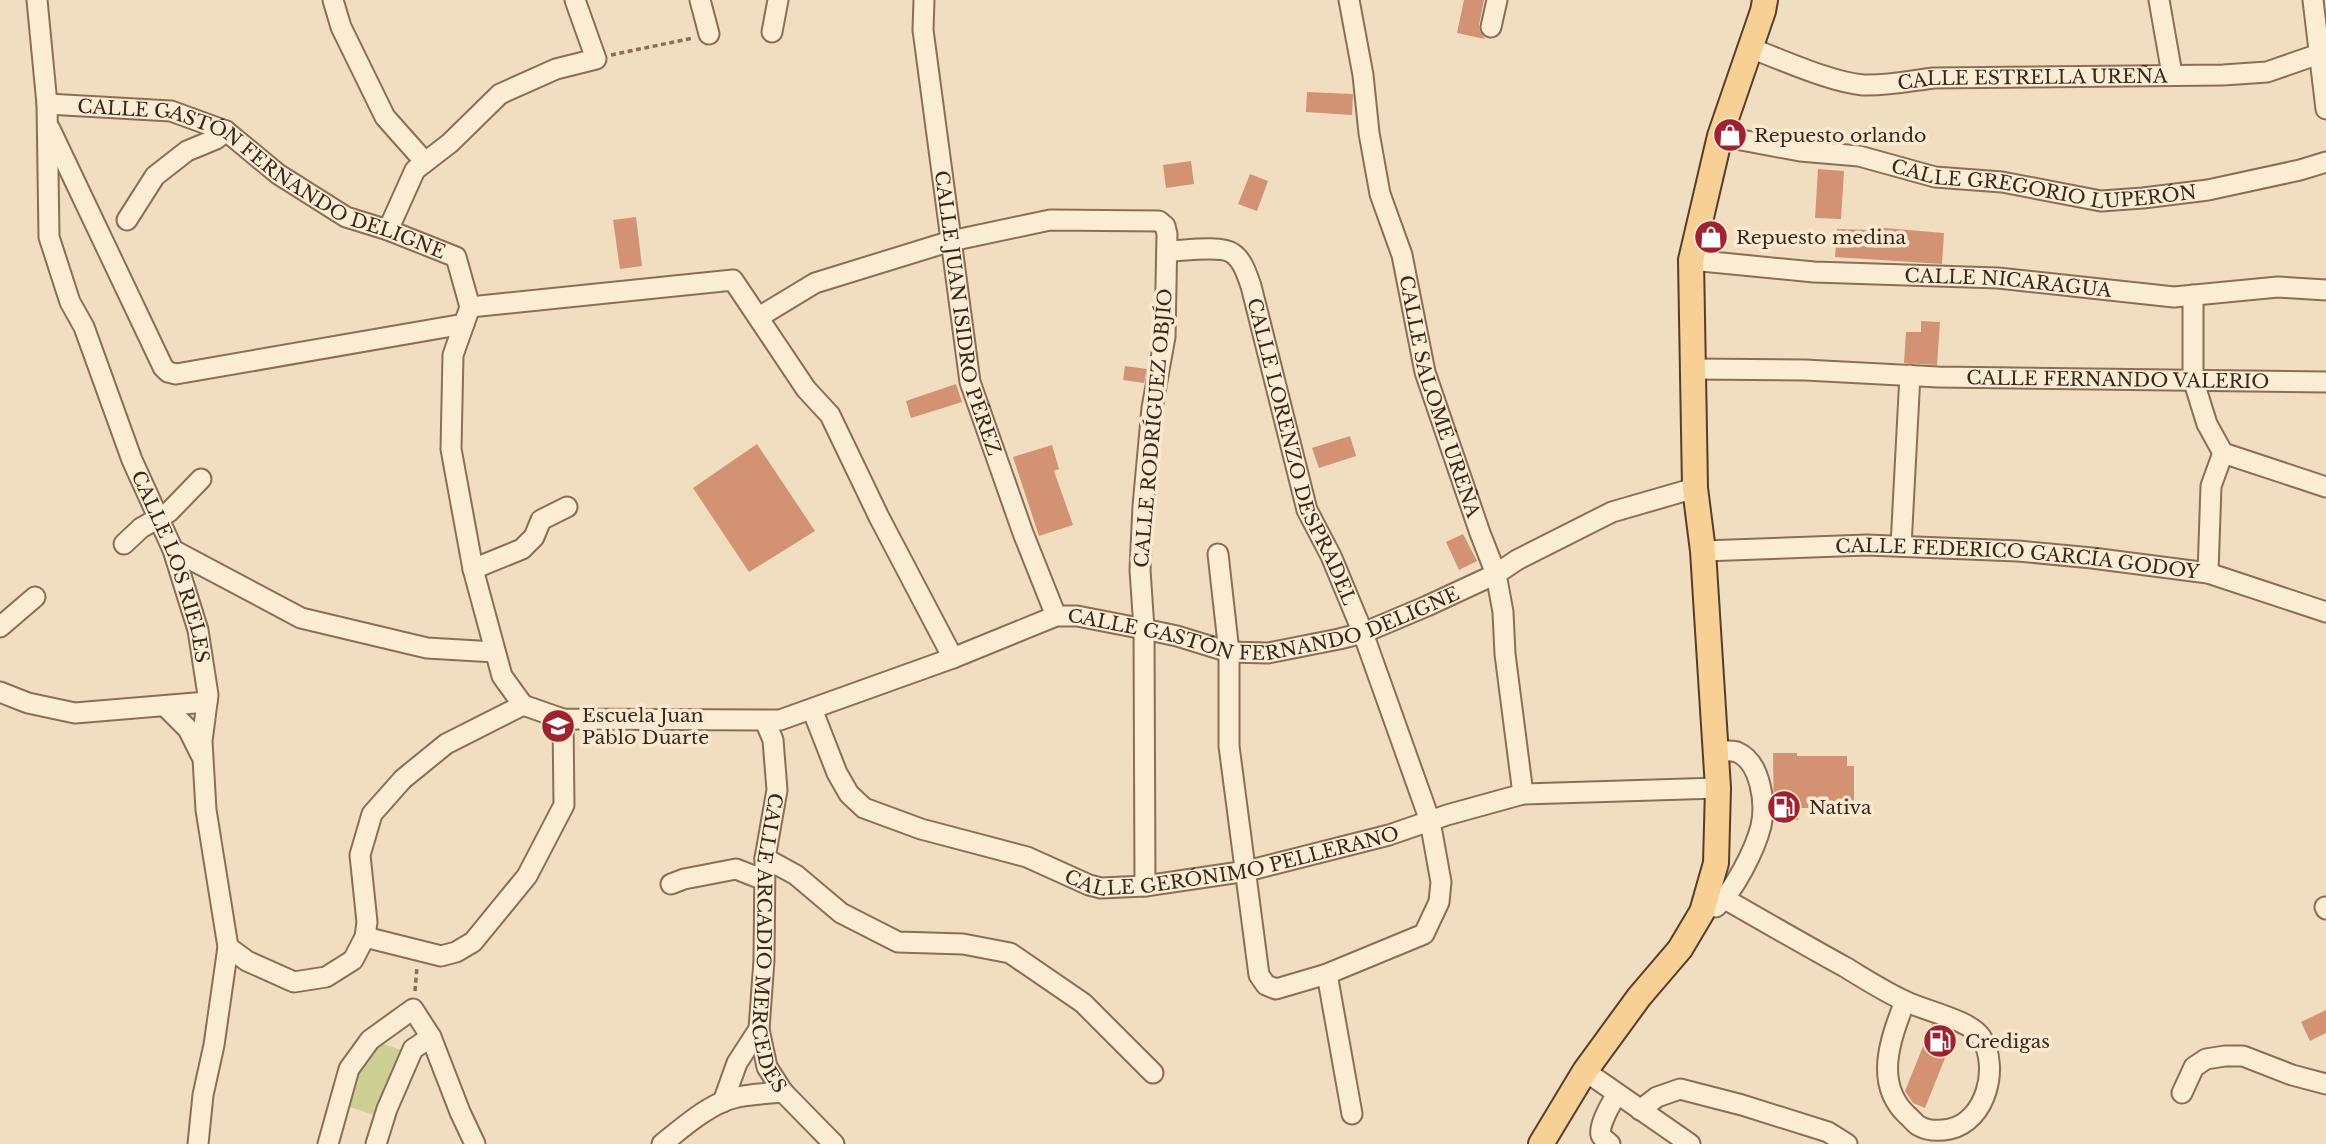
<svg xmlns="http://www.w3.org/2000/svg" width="2326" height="1144" font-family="'Libre Baskerville',serif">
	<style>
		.garden { fill: #ced093 }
		.building { fill: #d29273 }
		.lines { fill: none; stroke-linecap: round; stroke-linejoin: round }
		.minor-casing { stroke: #8b6e57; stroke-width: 23 }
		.major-casing { stroke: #593c2b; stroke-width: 28 }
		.path { stroke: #8b6e57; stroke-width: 3.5; stroke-dasharray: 5 3.5; stroke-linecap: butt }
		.minor { stroke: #fbecd4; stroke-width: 19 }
		.major { stroke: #f7d095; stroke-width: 24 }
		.labels { text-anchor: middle; stroke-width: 7; stroke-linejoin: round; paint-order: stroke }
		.street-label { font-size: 19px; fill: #3a281c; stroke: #f8e9d0 }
		.poi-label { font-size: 19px; fill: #3a281c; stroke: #f8e9d0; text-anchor: start }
	</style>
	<rect width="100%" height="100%" fill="#f1dec0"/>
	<path class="garden" d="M371,1040L404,1051L380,1117L347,1106Z"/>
	<g class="building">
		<path d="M1464,0H1484L1479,25L1480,31L1485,39L1457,33Z"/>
		<path d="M1307,92L1353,94L1352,115L1306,112Z"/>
		<path d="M1191,161L1194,184L1166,188L1163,165Z"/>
		<path d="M1818,169L1844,171L1841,219L1815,218Z"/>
		<path d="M1250,174L1268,181L1257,211L1238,204Z"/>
		<path d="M636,217L642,266L620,269L613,220Z"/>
		<path d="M1873,227L1944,233L1942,264L1835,257L1837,229L1873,230Z"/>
		<path d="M1921,321L1940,322L1937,365L1904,363L1906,332H1921Z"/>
		<path d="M1125,366L1147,369L1144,383L1123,380Z"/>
		<path d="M956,384L962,402L911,418L906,401Z"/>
		<path d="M1350,436L1356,456L1319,468L1312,448Z"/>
		<path d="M757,444L815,531L749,572L693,488Z"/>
		<path d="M1052,445L1059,469L1054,471L1073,525L1039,536L1013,457Z"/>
		<path d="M1463,534L1477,561L1459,570L1446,542Z"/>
		<path d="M1773,753H1797V756H1847V766H1854V808H1798V820L1774,819Z"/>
		<path d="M2326,1010V1033L2310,1041L2301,1022Z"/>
		<path d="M1932,1024L1955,1033L1925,1108L1913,1103L1905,1091Z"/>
	</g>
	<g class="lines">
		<g class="minor-casing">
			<g id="minor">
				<path id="s1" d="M37,0L47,104L49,237L70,302L84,327L132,460L173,550L198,630L208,695L202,741L206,810L228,947L214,1045L203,1095L198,1144"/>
				<path d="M333,0L341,27L385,117L425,162"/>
				<path d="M700,0L709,34"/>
				<path id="s2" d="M924,0L923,30L970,382L1023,533L1056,616"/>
				<path id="s3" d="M1349,0L1363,75L1369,133L1380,194L1402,255L1425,372L1480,533L1496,574L1503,612L1505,654L1523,794"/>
				<path d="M2159,0L2172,74"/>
				<path d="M2313,0L2326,109"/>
				<path d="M1491,27L1497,0"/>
				<path d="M772,32L778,0"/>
				<path id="s4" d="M1750,48C1783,60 1830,82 1863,85C1887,86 1910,81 1933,78L2223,75L2267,72L2319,54"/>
				<path id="s5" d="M47,104L171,111L226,131L278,174L346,217L388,230L456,257L470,307L453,355L451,449L473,569L502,676L523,705L563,719L780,720L953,658L1056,616H1077L1144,629L1177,636L1229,652L1268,653L1339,639L1363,633L1427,606L1496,574L1517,560L1612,512L1695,488"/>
				<path d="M50,129L163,367L168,372L176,374L464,324"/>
				<path id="s6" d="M1720,136L1800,151L1859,156L1935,177L2002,182L2101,201L2143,198L2208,190L2300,170L2326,162"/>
				<path d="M127,220L155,176L187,151L216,139L226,131"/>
				<path d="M388,230L415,170L450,143L500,94L556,69L596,59L575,0"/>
				<path id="s7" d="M1167,251C1181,251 1221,245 1232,253C1243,260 1247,275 1251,286L1307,510L1331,556L1363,633L1430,821L1441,882L1439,902L1424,934L1327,974L1276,989L1266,985L1259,975L1229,746V652L1218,554"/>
				<path id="s8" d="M1691,260L1814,272L1998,278L2174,297L2278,287L2326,290"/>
				<path d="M2193,295V379L2207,424L2223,453L2326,487"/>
				<path d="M470,307L733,280L806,389L830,415L879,517L953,658"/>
				<path d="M759,317L815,283L951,241L1050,220L1159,221L1165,226L1167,234L1165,337L1152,408L1143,506L1140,570L1144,629L1145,886"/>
				<path id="s9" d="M1693,369L1805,370L1938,377L2326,382"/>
				<path d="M124,544L141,528L169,512L201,479"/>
				<path d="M1901,546L1910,375"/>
				<path d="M173,550L301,618L427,648L495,652"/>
				<path id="s10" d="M1703,551L1867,545L2018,551L2092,558L2208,573L2326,612"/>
				<path d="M473,569L522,549L534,537L541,520L567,507"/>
				<path d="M2208,573L2211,486L2223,453"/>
				<path d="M0,627L35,597"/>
				<path d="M0,692L28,703L75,713L207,702"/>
				<path d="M166,707L188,729L201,755"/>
				<path id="s11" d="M812,709L837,773L849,794L864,808L921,829L1027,857L1089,885L1101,888L1145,886L1247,871L1389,835L1447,815L1523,794L1718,788"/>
				<path id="s12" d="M765,721L773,740L777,790L765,858L764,960L759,1029L767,1067L783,1092L834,1144"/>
				<path d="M1715,751C1722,751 1731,750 1737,752C1761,762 1766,804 1761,826C1755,850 1734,891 1716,907"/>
				<path d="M765,858L796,875L841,913L898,942L963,944L1010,953L1083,1003L1153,1073"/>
				<path d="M671,884L684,879L736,869L764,880"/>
				<path d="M1725,899C1765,922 1805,945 1845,967C1865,979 1885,992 1905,1001C1925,1011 1970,1020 1981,1037C2000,1067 1986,1121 1950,1129C1940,1131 1928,1131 1919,1126C1915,1124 1911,1118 1907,1115C1873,1083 1891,1038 1905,1001"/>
				<path d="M2325,907L2326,909"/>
				<path d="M365,937L441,956L456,952L473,942L527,876L564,805L563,719"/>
				<path d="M228,947L247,961L294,982L326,977L353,960L365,937L367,922L360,855L372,814L403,779L446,744L523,705"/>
				<path d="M1327,974L1352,1114"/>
				<path d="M1585,1071L1690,1144"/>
				<path d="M2182,1093L2194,1067L2206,1059L2225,1056H2243L2292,1075L2326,1084"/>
				<path d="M723,1102L737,1063L759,1029"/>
				<path d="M1640,1110L1657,1097L1680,1089L1742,1105L1828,1132L1847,1144"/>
				<path d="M328,1144L349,1069L370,1040L413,1009L431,1037L460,1112L475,1144"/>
				<path d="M376,1144L387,1109L413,1049L431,1037"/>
				<path d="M662,1144C681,1129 700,1112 722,1102C741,1094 763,1094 783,1092"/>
				<path d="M1610,1144C1608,1142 1602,1138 1601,1135C1598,1125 1612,1102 1617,1094"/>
			</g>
		</g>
		<g class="major-casing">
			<path id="major" d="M1541,1144L1585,1071L1639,997L1680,949L1702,912L1716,863L1718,788L1703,551L1695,488L1691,260L1720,136L1763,11L1765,0"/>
		</g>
		<g class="path">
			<path d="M611,55L693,38"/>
			<path d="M415,991L417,967"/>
		</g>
		<use href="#minor" class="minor"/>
		<use href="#major" class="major"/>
	</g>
	<defs>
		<g id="shop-disc" transform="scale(1.75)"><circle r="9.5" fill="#9f222f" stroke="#f8e9d0"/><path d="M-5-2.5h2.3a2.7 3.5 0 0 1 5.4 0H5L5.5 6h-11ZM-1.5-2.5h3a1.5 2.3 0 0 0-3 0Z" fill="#fff"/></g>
		<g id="school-disc" transform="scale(1.75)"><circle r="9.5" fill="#9f222f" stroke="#f8e9d0"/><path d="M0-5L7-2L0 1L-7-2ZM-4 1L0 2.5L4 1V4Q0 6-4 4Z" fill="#fff"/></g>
		<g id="fuel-disc" transform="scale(1.75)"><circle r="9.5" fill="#9f222f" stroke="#f8e9d0"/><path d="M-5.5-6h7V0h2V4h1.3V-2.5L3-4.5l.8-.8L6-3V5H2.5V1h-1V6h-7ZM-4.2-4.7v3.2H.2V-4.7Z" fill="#fff"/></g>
	</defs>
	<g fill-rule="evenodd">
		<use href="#shop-disc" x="1730" y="135"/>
		<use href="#shop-disc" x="1711" y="237"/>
		<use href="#school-disc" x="558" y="726"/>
		<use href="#fuel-disc" x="1784" y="807"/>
		<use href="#fuel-disc" x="1940" y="1041"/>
	</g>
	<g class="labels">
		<g class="street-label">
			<text dy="7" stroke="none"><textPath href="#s4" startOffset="289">CALLE ESTRELLA UREÑA</textPath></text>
			<text dy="7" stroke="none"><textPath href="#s6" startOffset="329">CALLE GREGORIO LUPERÓN</textPath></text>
			<text dy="7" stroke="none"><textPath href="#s5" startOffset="233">CALLE GASTÓN FERNANDO DELIGNE</textPath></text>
			<text dy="7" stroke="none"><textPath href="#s8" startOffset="318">CALLE NICARAGUA</textPath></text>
			<text dy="7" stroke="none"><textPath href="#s2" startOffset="317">CALLE JUAN ISIDRO PÉREZ</textPath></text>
			<text dy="7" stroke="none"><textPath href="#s9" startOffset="425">CALLE FERNANDO VALERIO</textPath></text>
			<text dy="7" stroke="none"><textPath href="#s3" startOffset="408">CALLE SALOMÉ UREÑA</textPath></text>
			<text transform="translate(1153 428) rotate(-85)" y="7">CALLE RODRÍGUEZ OBJÍO</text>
			<text dy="7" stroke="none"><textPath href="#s7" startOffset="278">CALLE LORENZO DESPRADEL</textPath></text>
			<text dy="7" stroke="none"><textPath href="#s10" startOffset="315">CALLE FEDERICO GARCÍA GODOY</textPath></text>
			<text dy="7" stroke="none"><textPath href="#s1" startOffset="590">CALLE LOS RIELES</textPath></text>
			<text dy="7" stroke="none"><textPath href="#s5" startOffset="1682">CALLE GASTÓN FERNANDO DELIGNE</textPath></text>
			<text dy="7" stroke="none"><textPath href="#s11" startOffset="497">CALLE GERÓNIMO PELLERANO</textPath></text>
			<text dy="7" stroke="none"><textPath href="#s12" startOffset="226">CALLE ARCADIO MERCEDES</textPath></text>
		</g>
		<g class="poi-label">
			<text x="1754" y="142">Repuesto orlando</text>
			<text x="1736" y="244">Repuesto medina</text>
			<text x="582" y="722">Escuela Juan<tspan x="582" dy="22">Pablo Duarte</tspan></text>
			<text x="1809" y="814">Nativa</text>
			<text x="1965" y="1048">Credigas</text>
		</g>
	</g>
</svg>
